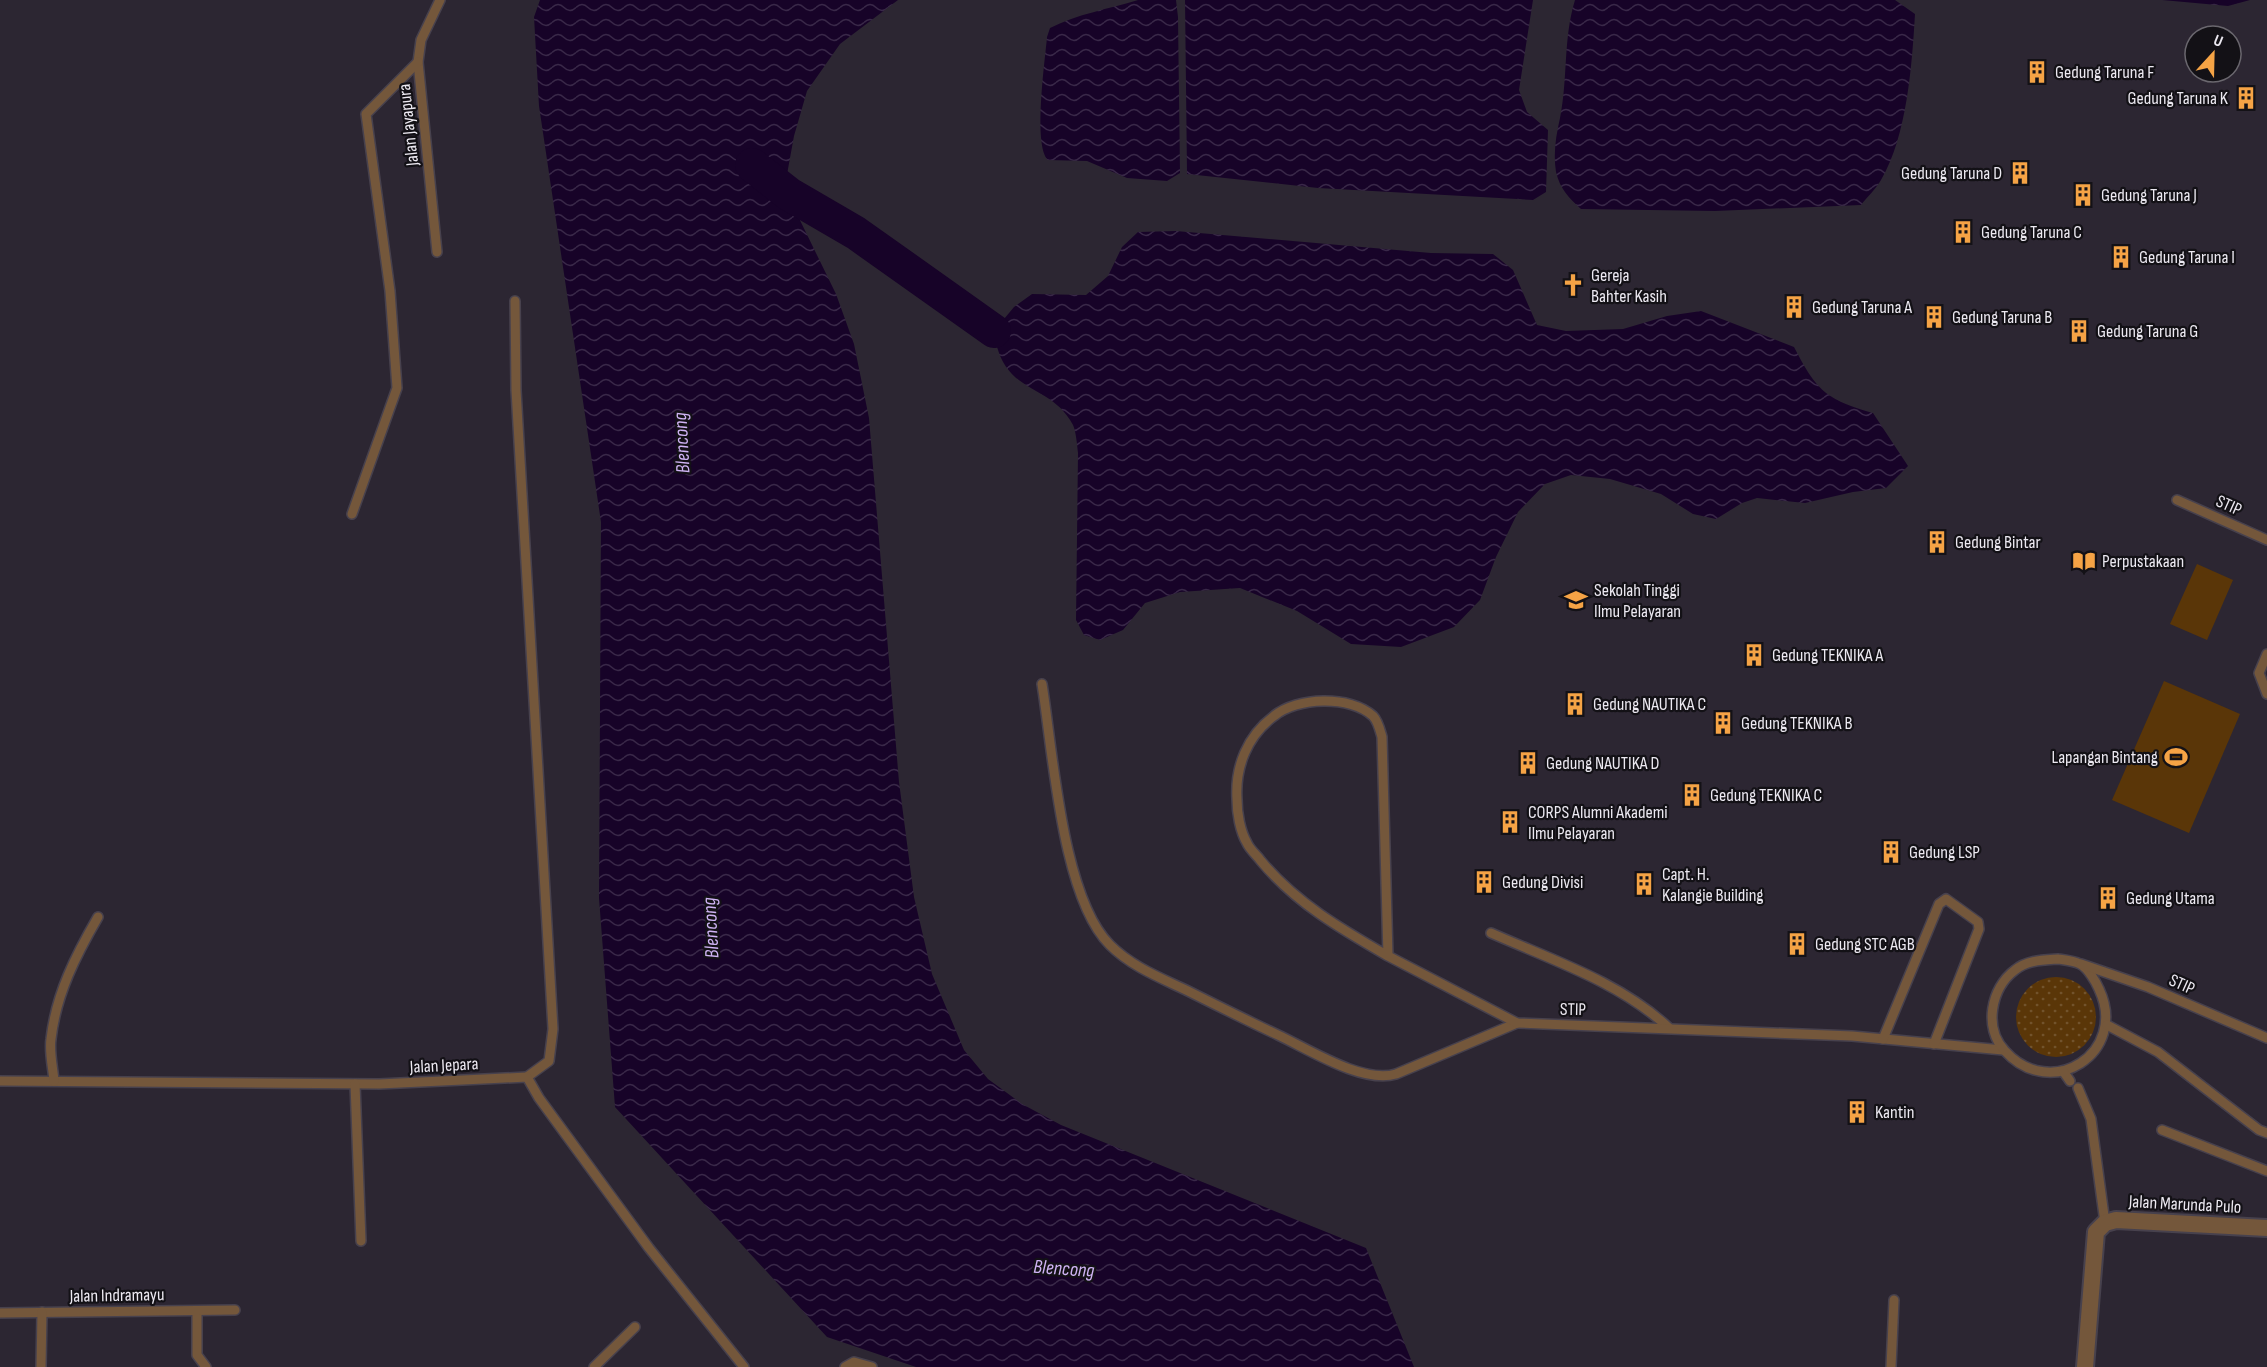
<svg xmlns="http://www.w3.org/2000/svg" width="2267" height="1367" font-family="'Sofia Sans Condensed',sans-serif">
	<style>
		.grass { fill: url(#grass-dots) }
		.pitch { fill: #5a3608 }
		.water { fill: url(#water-waves) }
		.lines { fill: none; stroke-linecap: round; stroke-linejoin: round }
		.river { stroke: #170328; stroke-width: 34 }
		.service-casing { stroke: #47414d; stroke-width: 12 }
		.minor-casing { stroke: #47414d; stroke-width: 20 }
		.service { stroke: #74573b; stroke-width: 9 }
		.minor { stroke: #74573b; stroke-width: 16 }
		.labels { text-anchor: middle; stroke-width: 4.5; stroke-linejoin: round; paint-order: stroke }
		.poi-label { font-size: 18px; fill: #ece9f1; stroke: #131116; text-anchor: start }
		.street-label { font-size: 18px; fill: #ece9f1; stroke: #131116 }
		.water-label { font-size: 20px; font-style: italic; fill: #cfb3f4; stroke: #131116 }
	</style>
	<defs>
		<pattern id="grass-dots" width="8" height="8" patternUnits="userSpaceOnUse" patternTransform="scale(1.5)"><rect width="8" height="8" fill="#5a3608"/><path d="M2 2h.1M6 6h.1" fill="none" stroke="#72532c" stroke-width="1.8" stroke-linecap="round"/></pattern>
		<pattern id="water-waves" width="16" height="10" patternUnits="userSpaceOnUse" patternTransform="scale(1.5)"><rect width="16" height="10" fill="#170328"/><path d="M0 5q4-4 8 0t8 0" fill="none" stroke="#392848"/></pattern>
	</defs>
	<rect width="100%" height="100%" fill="#2c2632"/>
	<circle class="grass" cx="2056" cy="1017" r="40"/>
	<g class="pitch">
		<path d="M2197,564L2233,580L2207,640L2170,624Z"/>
		<path d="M2164,681L2240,714L2189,833L2112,800Z"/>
	</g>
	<g class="water">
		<path d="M540,0H898L840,44L807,91L794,136L786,180L795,210L836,294L854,344L869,418L899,782L914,897L932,974L964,1050L988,1079L1022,1104L1061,1125L1366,1248L1414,1367H916L827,1337L615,1107L599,898L601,522L539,106L534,17Z"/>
		<path d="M1138,0H1176L1178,17L1180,173L1167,181L1127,178L1087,161L1048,160C1033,145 1045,61 1047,37L1050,28C1077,14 1109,9 1138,0Z"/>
		<path d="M1185,0H1533L1519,90L1527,112L1548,130L1546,192L1533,200L1318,188L1187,174Z"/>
		<path d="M1575,0H1895L1915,14C1912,65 1907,136 1881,180C1876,189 1867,197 1861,205L1715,211L1581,209C1569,198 1560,189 1556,172C1553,153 1556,136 1560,118C1568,79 1563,39 1575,0Z"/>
		<path d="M2162,0H2250L2228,6Z"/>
		<path d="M1176,231L1431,253L1493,254L1513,270L1537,325L1566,331L1623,329L1667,316L1701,311L1794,347C1817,391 1825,399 1873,413L1908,466L1886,488L1853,492L1805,503L1757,498L1742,503L1716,519L1693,514L1661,494L1610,479L1571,475L1545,484L1518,512L1496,557L1480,600L1454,627L1401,647L1351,644L1297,611L1240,588L1180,592L1145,603L1123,630L1100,640L1084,635L1076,620L1078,453C1077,444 1076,432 1073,425C1050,381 1002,397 994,331L1014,307L1032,294L1086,295L1108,276L1122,247L1138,232Z"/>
	</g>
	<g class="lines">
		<path class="river" d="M752,165L789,194L856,233L994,331"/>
		<g class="service-casing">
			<g id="service">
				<path d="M437,252L418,62L421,40L440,0"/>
				<path d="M515,301L516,390L553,1029L549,1061L527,1077"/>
				<path d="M2177,500L2267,540"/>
				<path d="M352,514L397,388L390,291L366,114L418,62"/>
				<path d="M2267,654L2259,673L2267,694"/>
				<path d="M1042,684C1053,752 1062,898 1110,945C1132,967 1161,978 1188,991C1218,1006 1248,1021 1278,1035C1310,1050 1363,1084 1396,1074L1517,1023"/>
				<path d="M1491,933C1552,960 1620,982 1669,1028"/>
				<path d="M1388,956C1341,929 1296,903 1261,861C1257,855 1250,850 1247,843C1240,831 1237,813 1237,799C1235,767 1247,736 1274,716C1297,697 1350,695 1373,716C1378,721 1380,730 1382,737L1388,956L1517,1023L1852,1036L2003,1050"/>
				<path d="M2058,959C2065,960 2074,961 2080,964C2088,968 2096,982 2099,989C2129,1053 2051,1102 2005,1051C1983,1028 1991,988 2015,970C2027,960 2043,960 2058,959Z"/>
				<path d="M2081,964L2148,987L2267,1038"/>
				<path d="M2107,1025L2158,1052L2259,1130L2267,1133"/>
				<path d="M1883,1039L1939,904L1946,899L1978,922L1979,929L1934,1044"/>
				<path d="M2063,1071L2070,1081"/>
				<path d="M0,1081L379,1084L527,1077L539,1098L649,1248L744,1367"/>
				<path d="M54,1081C53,1068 49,1052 51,1039C56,994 76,955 98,917"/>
				<path d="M355,1084L361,1241"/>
				<path d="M2078,1088L2091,1119L2105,1223"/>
				<path d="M2162,1130L2267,1171"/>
				<path d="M197,1311V1355L206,1367"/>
				<path d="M0,1313L235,1310"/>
				<path d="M41,1367L42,1312"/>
				<path d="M594,1367L635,1327"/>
				<path d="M845,1367L854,1362L872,1367"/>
				<path d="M1891,1367L1894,1300"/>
			</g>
		</g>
		<g class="minor-casing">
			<path id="minor" d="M2085,1367L2096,1232L2105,1223L2116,1220L2267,1228"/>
		</g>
		<use href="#service" class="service"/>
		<use href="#minor" class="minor"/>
	</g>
	<defs>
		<g id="building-bare" transform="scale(1.8)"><path d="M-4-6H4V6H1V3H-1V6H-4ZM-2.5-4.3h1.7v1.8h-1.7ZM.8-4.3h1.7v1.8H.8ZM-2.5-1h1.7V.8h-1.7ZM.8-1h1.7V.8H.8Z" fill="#f5a345" stroke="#131116" stroke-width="2.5" paint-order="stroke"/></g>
		<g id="church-bare" transform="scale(1.8)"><path d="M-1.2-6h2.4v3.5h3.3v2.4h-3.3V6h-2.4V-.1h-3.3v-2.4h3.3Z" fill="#f5a345" stroke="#131116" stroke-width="2.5" paint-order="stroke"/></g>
		<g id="library-bare" transform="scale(1.8)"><path d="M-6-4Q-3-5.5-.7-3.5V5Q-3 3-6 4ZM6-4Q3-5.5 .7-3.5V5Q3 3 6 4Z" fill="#f5a345" stroke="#131116" stroke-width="2.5" paint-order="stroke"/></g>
		<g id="university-bare" transform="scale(1.8)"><path d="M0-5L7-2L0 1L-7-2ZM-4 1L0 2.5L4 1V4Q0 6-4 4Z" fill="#f5a345" stroke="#131116" stroke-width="2.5" paint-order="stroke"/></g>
		<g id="stadium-bare" transform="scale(1.8)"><path d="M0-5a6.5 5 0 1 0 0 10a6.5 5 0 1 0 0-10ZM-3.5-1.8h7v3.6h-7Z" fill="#f5a345" stroke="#131116" stroke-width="2.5" paint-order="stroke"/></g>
	</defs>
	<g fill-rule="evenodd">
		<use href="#building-bare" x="2037" y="72"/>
		<use href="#building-bare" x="2246" y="98"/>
		<use href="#building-bare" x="2020" y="173"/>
		<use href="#building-bare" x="2083" y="195"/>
		<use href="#building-bare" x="1963" y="232"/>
		<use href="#building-bare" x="2121" y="257"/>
		<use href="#church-bare" x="1573" y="285"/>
		<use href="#building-bare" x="1794" y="307"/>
		<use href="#building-bare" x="1934" y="317"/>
		<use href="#building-bare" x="2079" y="331"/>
		<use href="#building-bare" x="1937" y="542"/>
		<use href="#library-bare" x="2084" y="561"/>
		<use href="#university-bare" x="1576" y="600"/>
		<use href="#building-bare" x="1754" y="655"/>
		<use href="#building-bare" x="1575" y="704"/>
		<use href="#building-bare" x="1723" y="723"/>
		<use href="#stadium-bare" x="2176" y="757"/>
		<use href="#building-bare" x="1528" y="763"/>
		<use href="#building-bare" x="1692" y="795"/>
		<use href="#building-bare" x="1510" y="822"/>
		<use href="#building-bare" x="1891" y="852"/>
		<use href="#building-bare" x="1484" y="882"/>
		<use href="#building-bare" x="1644" y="884"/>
		<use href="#building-bare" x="2108" y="898"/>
		<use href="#building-bare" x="1797" y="944"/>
		<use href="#building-bare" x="1857" y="1112"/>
	</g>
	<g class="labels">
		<g class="poi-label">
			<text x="2055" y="78">Gedung Taruna F</text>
			<text x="2228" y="104" text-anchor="end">Gedung Taruna K</text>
			<text x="2002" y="179" text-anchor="end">Gedung Taruna D</text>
			<text x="2101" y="201">Gedung Taruna J</text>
			<text x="1981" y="238">Gedung Taruna C</text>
			<text x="2139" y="263">Gedung Taruna I</text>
			<text x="1591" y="281">Gereja<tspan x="1591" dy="21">Bahter Kasih</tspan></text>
			<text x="1812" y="313">Gedung Taruna A</text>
			<text x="1952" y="323">Gedung Taruna B</text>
			<text x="2097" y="337">Gedung Taruna G</text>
			<text x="1955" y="548">Gedung Bintar</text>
			<text x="2102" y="567">Perpustakaan</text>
			<text x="1594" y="596">Sekolah Tinggi<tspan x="1594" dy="21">Ilmu Pelayaran</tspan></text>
			<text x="1772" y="661">Gedung TEKNIKA A</text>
			<text x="1593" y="710">Gedung NAUTIKA C</text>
			<text x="1741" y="729">Gedung TEKNIKA B</text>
			<text x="2158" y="763" text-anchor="end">Lapangan Bintang</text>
			<text x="1546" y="769">Gedung NAUTIKA D</text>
			<text x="1710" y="801">Gedung TEKNIKA C</text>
			<text x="1528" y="818">CORPS Alumni Akademi<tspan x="1528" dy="21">Ilmu Pelayaran</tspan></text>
			<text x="1909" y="858">Gedung LSP</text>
			<text x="1662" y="880">Capt. H.<tspan x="1662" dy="21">Kalangie Building</tspan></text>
			<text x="1502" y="888">Gedung Divisi</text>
			<text x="2126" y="904">Gedung Utama</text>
			<text x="1815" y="950">Gedung STC AGB</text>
			<text x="1875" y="1118">Kantin</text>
		</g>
		<g class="street-label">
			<text transform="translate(408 125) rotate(-96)" y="6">Jalan Jayapura</text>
			<text transform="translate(2229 505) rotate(24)" y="6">STIP</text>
			<text transform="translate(2182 984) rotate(24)" y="6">STIP</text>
			<text transform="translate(1573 1009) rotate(1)" y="6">STIP</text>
			<text transform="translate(444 1065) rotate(-3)" y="6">Jalan Jepara</text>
			<text transform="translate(2185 1204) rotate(3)" y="6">Jalan Marunda Pulo</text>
			<text transform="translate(117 1295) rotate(-1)" y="6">Jalan Indramayu</text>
		</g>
		<g class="water-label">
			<text transform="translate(681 443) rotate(-93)" y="7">Blencong</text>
			<text transform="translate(710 928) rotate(-93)" y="7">Blencong</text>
			<text transform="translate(1064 1268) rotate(4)" y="7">Blencong</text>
		</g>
	</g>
	<g transform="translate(2213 54) rotate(22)"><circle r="28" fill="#131116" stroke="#6a676e" stroke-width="1.5"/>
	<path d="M0-4.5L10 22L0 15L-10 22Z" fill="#f5a345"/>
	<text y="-9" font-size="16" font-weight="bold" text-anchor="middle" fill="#ece9f1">U</text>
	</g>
</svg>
